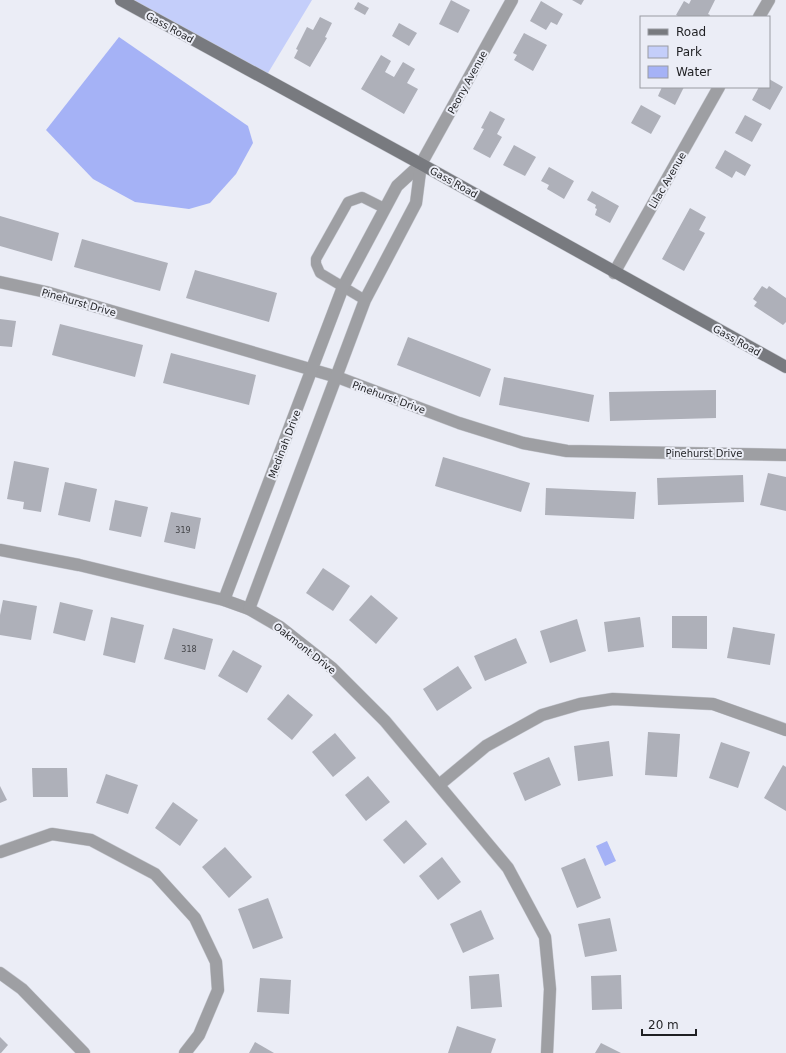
<svg xmlns="http://www.w3.org/2000/svg" width="786" height="1053" font-family="'DejaVu Sans',sans-serif">
	<style>
		.green { fill: #c4cefa }
		.water { fill: #a5b2f6 }
		.building { fill: #aeb0b9 }
		.lines { fill: none; stroke-linecap: round; stroke-linejoin: round }
		.lane-casing { stroke: #c6c8d0; stroke-width: 11 }
		.street-casing { stroke: #c6c8d0; stroke-width: 13 }
		.secondary-casing { stroke: #c6c8d0; stroke-width: 13 }
		.lane { stroke: #9e9fa3; stroke-width: 10 }
		.street { stroke: #9e9fa3; stroke-width: 12 }
		.secondary { stroke: #787a7f; stroke-width: 12 }
		.labels { text-anchor: middle; stroke-width: 4; stroke-linejoin: round; paint-order: stroke }
		.number-label { font-size: 8px; fill: #434448 }
		.street-label { font-size: 10px; fill: #1f2023; stroke: #ebedf6 }
	</style>
	<rect width="100%" height="100%" fill="#ebedf6"/>
	<path class="green" d="M121,0H312L265,78Z"/>
	<g class="water">
		<path d="M119,37L248,126L253,143L236,174L210,203L189,209L135,202L93,179L46,130Z"/>
		<path d="M607,841L616,861L605,866L596,846Z"/>
	</g>
	<g class="building">
		<path d="M451,0L470,10L458,33L439,24Z"/>
		<path d="M572,0H584L581,5Z"/>
		<path d="M691,0H715L708,14L710,15L709,17H680L676,15L684,1L689,4Z"/>
		<path d="M541,1L563,14L557,25L551,22L546,30L530,21Z"/>
		<path d="M358,2L369,8L365,15L354,9Z"/>
		<path d="M320,17L332,23L325,37L327,38L310,67L294,58L298,50L296,49L307,27L313,30Z"/>
		<path d="M399,23L417,33L409,46L392,36Z"/>
		<path d="M524,33L547,45L533,71L514,60L517,55L513,53Z"/>
		<path d="M381,55L391,61L385,72L394,77L403,62L415,69L407,83L418,89L404,114L361,89Z"/>
		<path d="M769,79L783,87L770,110L752,100L759,87H769Z"/>
		<path d="M662,87H684L675,105L658,96Z"/>
		<path d="M641,105L661,116L651,134L631,123Z"/>
		<path d="M490,111L505,119L497,134L502,137L490,158L473,149L484,129L481,128Z"/>
		<path d="M745,115L762,124L752,142L735,133Z"/>
		<path d="M514,145L536,157L525,176L503,165Z"/>
		<path d="M725,150L751,165L745,176L736,171L732,178L715,168Z"/>
		<path d="M549,167L574,181L564,199L547,189L549,185L541,181Z"/>
		<path d="M592,191L619,206L610,223L595,215L597,209L595,208L596,205L587,200Z"/>
		<path d="M690,208L706,217L699,230L705,233L684,271L662,259Z"/>
		<path d="M0,216L59,233L52,261L0,246Z"/>
		<path d="M82,239L168,263L160,291L74,267Z"/>
		<path d="M195,270L277,293L269,322L186,298Z"/>
		<path d="M762,286L767,289L769,286L786,298V322L783,325L754,306L757,302L753,299Z"/>
		<path d="M0,319L16,321L12,347L0,346Z"/>
		<path d="M60,324L143,345L135,377L52,355Z"/>
		<path d="M408,337L491,369L480,397L397,365Z"/>
		<path d="M171,353L256,375L249,405L163,383Z"/>
		<path d="M504,377L594,395L589,422L499,405Z"/>
		<path d="M716,390V418L610,421L609,392Z"/>
		<path d="M443,457L530,483L521,512L435,486Z"/>
		<path d="M14,461L49,468L41,512L23,509L24,502L7,499Z"/>
		<path d="M768,473L786,477V511L760,505Z"/>
		<path d="M743,475L744,502L658,505L657,478Z"/>
		<path d="M65,482L97,489L90,522L58,515Z"/>
		<path d="M546,488L636,492L634,519L545,515Z"/>
		<path d="M115,500L148,507L141,537L109,530Z"/>
		<path d="M171,512L201,518L195,549L164,542Z"/>
		<path d="M323,568L350,586L333,611L306,593Z"/>
		<path d="M371,595L398,618L376,644L349,620Z"/>
		<path d="M3,600L37,606L31,640L0,635V615Z"/>
		<path d="M60,602L93,610L85,641L53,633Z"/>
		<path d="M672,616H707V649L672,648Z"/>
		<path d="M111,617L144,625L135,663L103,655Z"/>
		<path d="M640,617L644,647L608,652L604,622Z"/>
		<path d="M577,619L586,651L550,663L540,631Z"/>
		<path d="M733,627L775,634L770,665L727,658Z"/>
		<path d="M173,628L213,639L205,670L164,659Z"/>
		<path d="M516,638L527,663L485,681L474,656Z"/>
		<path d="M233,650L262,666L247,693L218,676Z"/>
		<path d="M458,666L472,688L437,711L423,689Z"/>
		<path d="M288,694L313,715L292,740L267,719Z"/>
		<path d="M648,732L680,734L677,777L645,775Z"/>
		<path d="M335,733L356,758L333,777L312,752Z"/>
		<path d="M609,741L613,776L578,781L574,746Z"/>
		<path d="M721,742L750,752L738,788L709,778Z"/>
		<path d="M549,757L561,785L525,801L513,773Z"/>
		<path d="M783,765L786,767V811L764,798Z"/>
		<path d="M32,768H67L68,797H33Z"/>
		<path d="M106,774L138,785L128,814L96,803Z"/>
		<path d="M368,776L390,802L366,821L345,795Z"/>
		<path d="M0,786L7,800L0,803Z"/>
		<path d="M173,802L198,820L180,846L155,828Z"/>
		<path d="M406,820L427,844L404,864L383,840Z"/>
		<path d="M225,847L252,877L229,898L202,867Z"/>
		<path d="M442,857L461,882L438,900L419,876Z"/>
		<path d="M585,858L601,898L577,908L561,868Z"/>
		<path d="M268,898L283,938L253,949L238,909Z"/>
		<path d="M481,910L494,939L463,953L450,924Z"/>
		<path d="M610,918L617,951L585,957L578,924Z"/>
		<path d="M499,974L502,1007L471,1009L469,976Z"/>
		<path d="M621,975L622,1009L592,1010L591,976Z"/>
		<path d="M260,978L291,980L289,1014L257,1012Z"/>
		<path d="M457,1026L496,1039L491,1053H448Z"/>
		<path d="M0,1037L8,1045L1,1053H0Z"/>
		<path d="M255,1042L274,1053H249Z"/>
		<path d="M601,1043L621,1053H595Z"/>
	</g>
	<g class="lines">
		<g class="lane-casing">
			<path id="lane" d="M365,300L320,273L316,264V259L348,202L362,197L384,208"/>
		</g>
		<g class="street-casing">
			<g id="street">
				<path d="M759,17L769,0"/>
				<path d="M614,273L719,87"/>
				<path d="M0,282L46,292L337,377L459,423L523,443L567,451L786,455"/>
				<path d="M0,550L79,565L224,600L249,609L280,627L332,668L385,721L508,868L545,937L550,989L547,1053"/>
				<path d="M224,600L343,287L397,186L421,164L512,0"/>
				<path d="M249,609L365,300L416,203L421,164"/>
				<path d="M439,785L486,746L542,715L580,704L613,699L713,704L786,730"/>
				<path d="M0,852L52,834L91,840L155,874L195,918L216,962L218,990L199,1035L185,1053"/>
				<path d="M0,973L22,989L84,1053"/>
			</g>
		</g>
		<g class="secondary-casing">
			<path id="secondary" d="M121,0L421,164L786,367"/>
		</g>
		<use href="#lane" class="lane"/>
		<use href="#street" class="street"/>
		<use href="#secondary" class="secondary"/>
	</g>
	<g class="labels">
		<g class="number-label">
			<text x="183" y="533">319</text>
			<text x="189" y="652">318</text>
		</g>
		<g class="street-label">
			<text transform="translate(170 27) rotate(29)" y="4">Gass Road</text>
			<text transform="translate(467 82) rotate(-61)" y="4">Peony Avenue</text>
			<text transform="translate(667 180) rotate(-60)" y="4">Lilac Avenue</text>
			<text transform="translate(454 182) rotate(29)" y="4">Gass Road</text>
			<text transform="translate(79 302) rotate(16)" y="4">Pinehurst Drive</text>
			<text transform="translate(737 340) rotate(29)" y="4">Gass Road</text>
			<text transform="translate(389 397) rotate(20)" y="4">Pinehurst Drive</text>
			<text transform="translate(284 444) rotate(-69)" y="4">Medinah Drive</text>
			<text x="704" y="457">Pinehurst Drive</text>
			<text transform="translate(305 648) rotate(38)" y="4">Oakmont Drive</text>
		</g>
	</g>
	<rect x="640" y="16" width="130" height="72" fill="#ebedf6" stroke="#999ba2"/>
	<rect x="648" y="29" width="20" height="6" fill="#787a7f" stroke="#999ba2"/>
	<text x="676" y="36" font-size="12" fill="#1f2023">Road</text>
	<rect x="648" y="46" width="20" height="12" fill="#c4cefa" stroke="#999ba2"/>
	<text x="676" y="56" font-size="12" fill="#1f2023">Park</text>
	<rect x="648" y="66" width="20" height="12" fill="#a5b2f6" stroke="#999ba2"/>
	<text x="676" y="76" font-size="12" fill="#1f2023">Water</text>
	<path d="M642 1029v6h54v-6" fill="none" stroke="#1f2023" stroke-width="2"/>
	<text x="648" y="1029" font-size="12" fill="#1f2023" stroke="#ebedf6" stroke-width="3" paint-order="stroke">20 m</text>
</svg>
